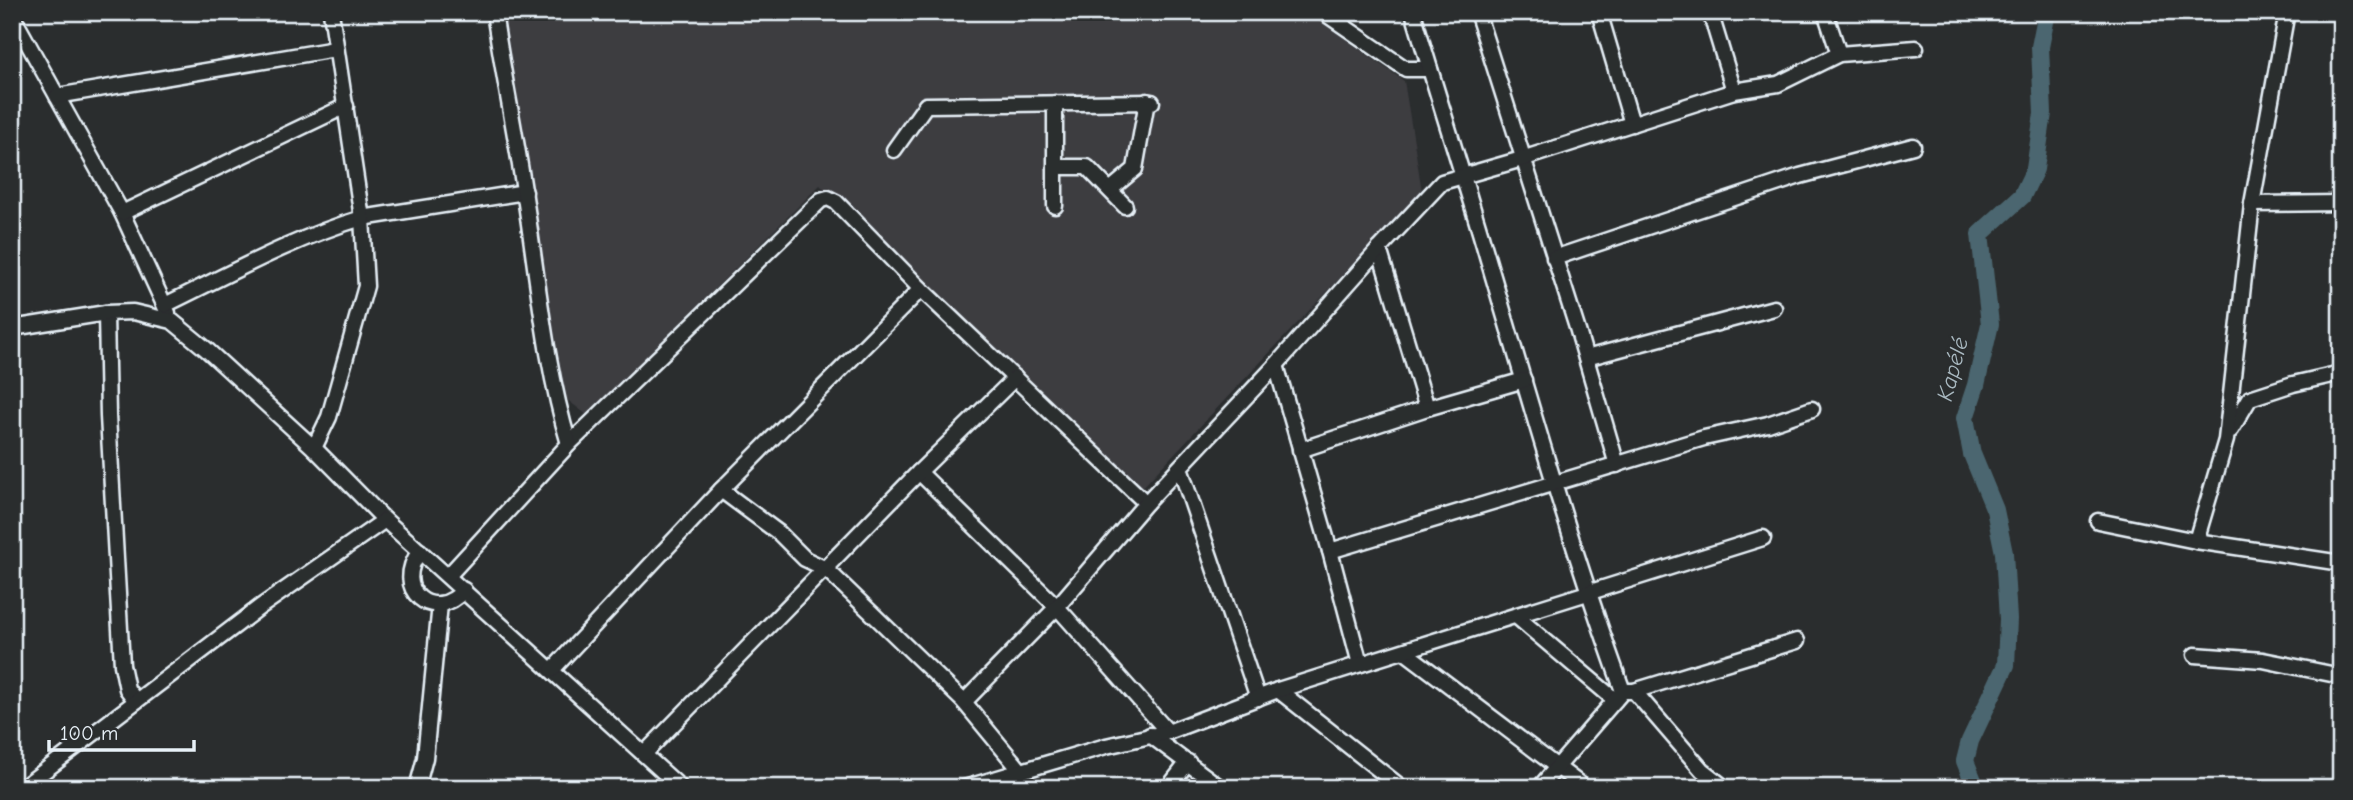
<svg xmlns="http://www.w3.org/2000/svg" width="2353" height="800" font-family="'Comic Neue',sans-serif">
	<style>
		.built { fill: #3d3c41 }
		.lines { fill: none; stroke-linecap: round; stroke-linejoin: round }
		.river { stroke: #4b666f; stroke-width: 18 }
		.minor-casing { stroke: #e8f1f8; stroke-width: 19 }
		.minor { stroke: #2a2d2e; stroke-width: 14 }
		.labels { text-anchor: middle; stroke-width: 5; stroke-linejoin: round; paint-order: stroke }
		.water-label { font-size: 23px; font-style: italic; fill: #a9b9c1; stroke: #2a2d2e }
	</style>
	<rect width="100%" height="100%" fill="#2a2d2e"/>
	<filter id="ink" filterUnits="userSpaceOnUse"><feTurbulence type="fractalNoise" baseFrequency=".0143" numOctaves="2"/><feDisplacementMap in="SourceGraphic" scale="14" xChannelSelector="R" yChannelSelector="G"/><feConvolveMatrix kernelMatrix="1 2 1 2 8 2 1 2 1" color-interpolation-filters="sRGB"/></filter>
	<g filter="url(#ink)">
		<path class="built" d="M506,12H1307L1404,81L1422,191L1140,490L820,185L587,415L561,395L498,21L507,16Z"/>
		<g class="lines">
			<path class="river" d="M1976,788L1965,761L1970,741L2006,665L2008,619L2004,553L1995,510L1972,454L1965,418L1976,385L1990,324L1980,234L2022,196L2035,169L2043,113L2040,47L2047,12"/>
			<g class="minor-casing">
				<g id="minor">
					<path d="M1323,12L1406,69H1430"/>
					<path d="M1413,12C1437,94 1463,174 1487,256C1530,402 1571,548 1623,691"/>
					<path d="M1477,12L1578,331L1617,465"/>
					<path d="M1599,12L1632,124"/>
					<path d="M1710,12L1734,91"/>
					<path d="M1825,12L1839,54"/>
					<path d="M12,15L122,213L168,313"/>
					<path d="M57,96L335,49"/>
					<path d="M894,150L926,105L1152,102"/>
					<path d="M1055,167H1087L1125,206"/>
					<path d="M1110,190L1135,169L1147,101"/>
					<path d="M2252,204L2341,203"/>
					<path d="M1055,206V103"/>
					<path d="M122,213L346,106"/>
					<path d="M1379,249L1427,408"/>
					<path d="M1554,258L1800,176L1913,146"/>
					<path d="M165,305C229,274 294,238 362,218L525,192"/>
					<path d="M106,313L108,416L122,665L127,689L136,701"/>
					<path d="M12,328L106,313L133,312L172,321L206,349L314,448L385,520L681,788"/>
					<path d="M1586,358L1774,308"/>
					<path d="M1276,365L1330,551L1360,664"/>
					<path d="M2231,430L2250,398L2293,384L2341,373"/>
					<path d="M569,444L821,200L828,198L836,202L921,289L1146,503"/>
					<path d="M314,448L329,417L366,286L362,218L331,12"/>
					<path d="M1300,450L1427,408L1524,380"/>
					<path d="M1180,468L1258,698"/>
					<path d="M919,472L1057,607L1168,732"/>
					<path d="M721,490L779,533L805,559L826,569L964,702L1021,771"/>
					<path d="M2098,521L2196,541L2341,563"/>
					<path d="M2196,541L2226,440L2252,204L2287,12"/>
					<path d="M420,551C391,589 433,625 464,590"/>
					<path d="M1330,551L1704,438L1768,424L1812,409"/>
					<path d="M448,576L569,444C545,364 538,280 525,197C516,135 503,74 494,12"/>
					<path d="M1516,616L1615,700"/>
					<path d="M1405,652L1585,788"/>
					<path d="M2195,655L2263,660L2341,676"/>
					<path d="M552,670L721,490L921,289"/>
					<path d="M1278,690L1402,788"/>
					<path d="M1634,691L1702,770L1725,788"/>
					<path d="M964,702L1057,607L1146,503L1276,365L1379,249L1442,182L1522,159L1734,91L1778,84L1839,54L1916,48"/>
					<path d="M1150,735L1221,788"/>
					<path d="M644,754L919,472L1015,378"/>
					<path d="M22,788L260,607L385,520"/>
					<path d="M417,788L425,758L440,604"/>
					<path d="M964,788L1106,746L1168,732L1278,690L1763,538"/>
					<path d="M1168,788L1188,762"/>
					<path d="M1539,788L1623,691H1634L1797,641"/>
				</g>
			</g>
			<use href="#minor" class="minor"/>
		</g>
	</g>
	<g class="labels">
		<g class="water-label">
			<text transform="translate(1952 369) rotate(-75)" y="8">Kapélé</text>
		</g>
	</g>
	<rect width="2353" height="800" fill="none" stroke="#2a2d2e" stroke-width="42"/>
	<rect x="21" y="21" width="2311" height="758" fill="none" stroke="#e8f1f8" stroke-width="2.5" filter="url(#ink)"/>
	<path d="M49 740v10h145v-10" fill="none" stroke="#e8f1f8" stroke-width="3.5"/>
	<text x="60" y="740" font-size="21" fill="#e8f1f8" stroke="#2a2d2e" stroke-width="5" paint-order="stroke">100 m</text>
</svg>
